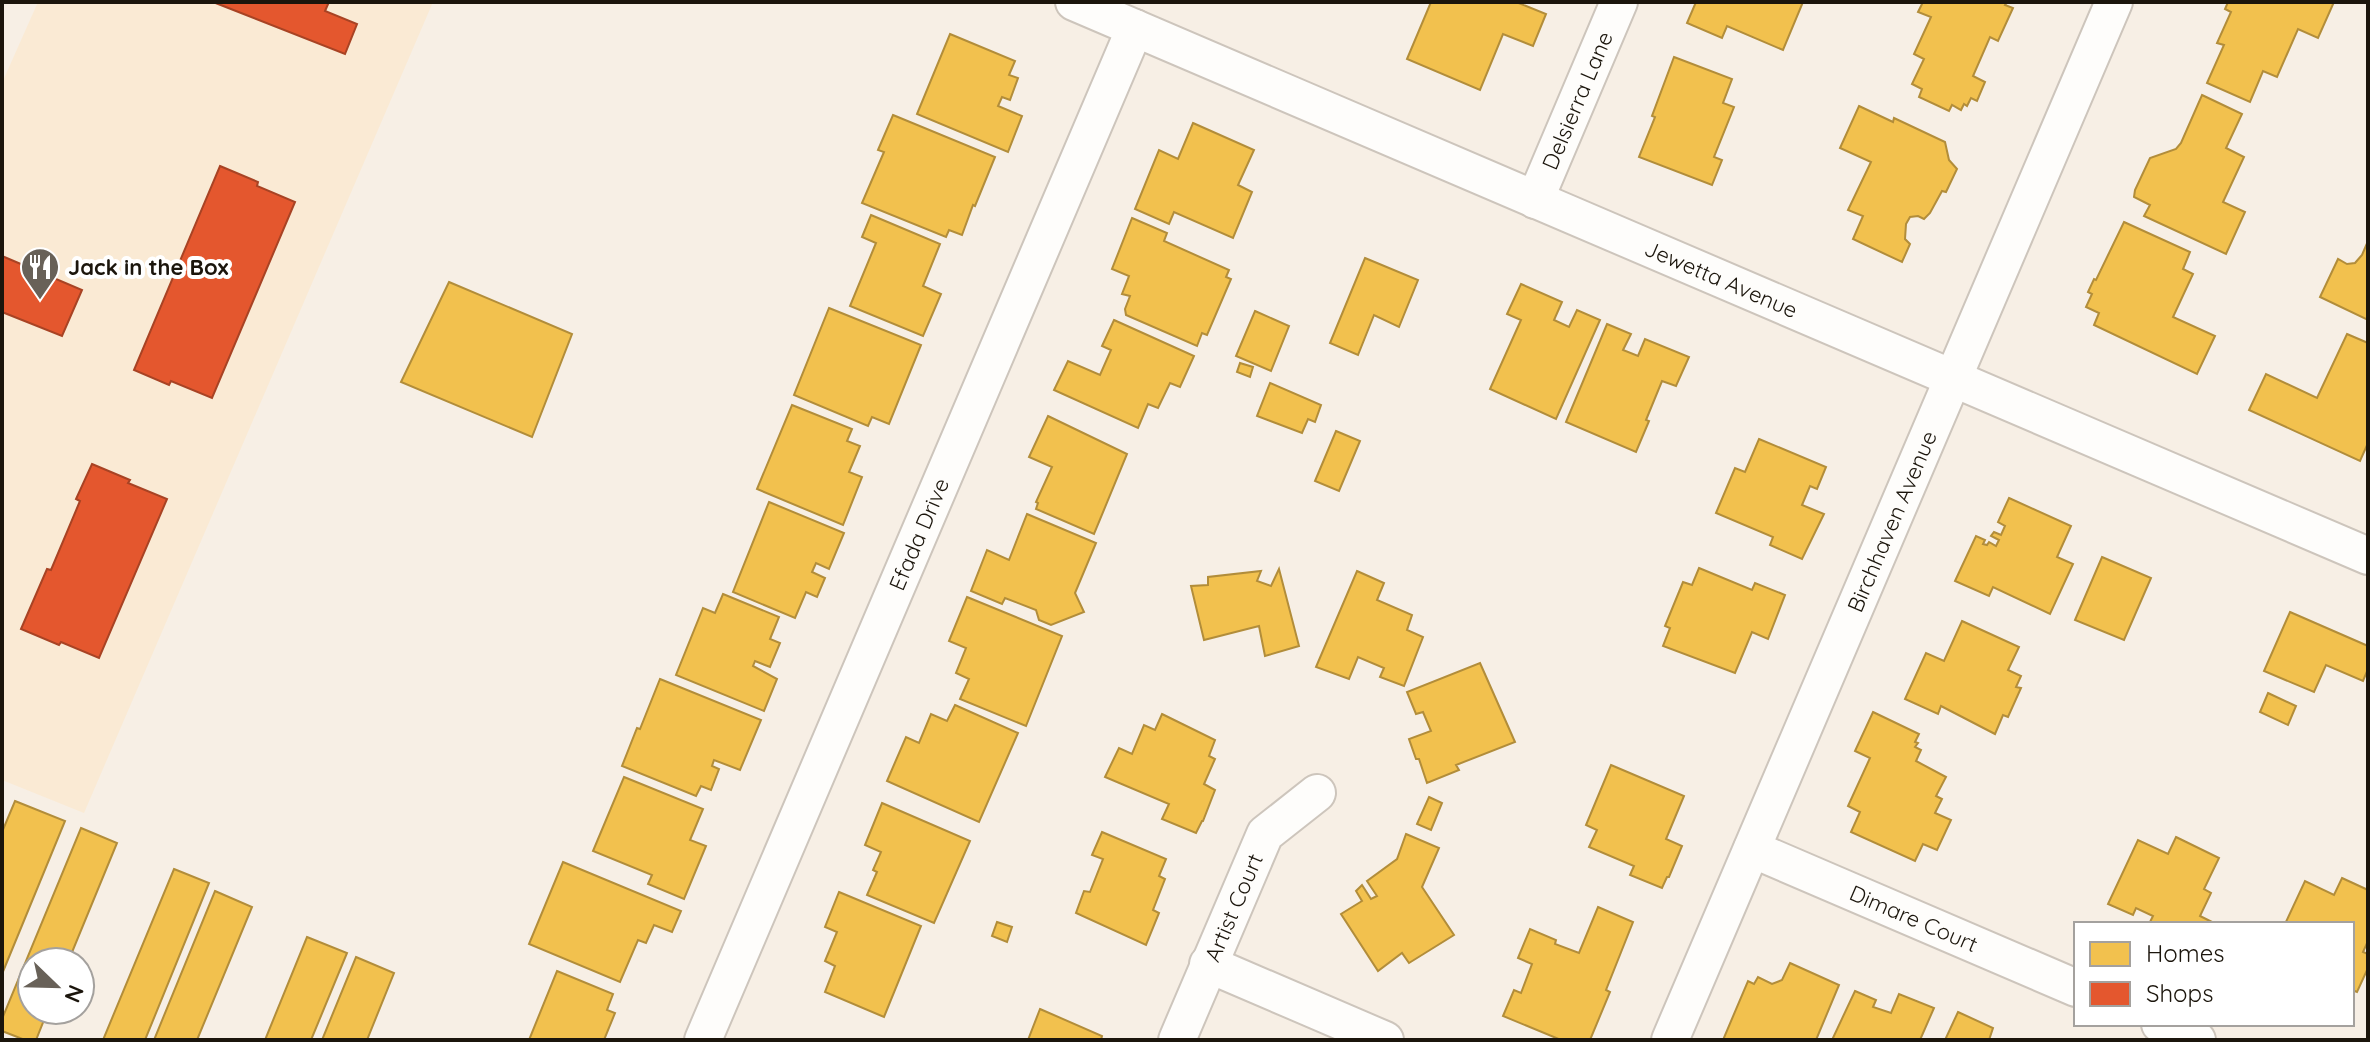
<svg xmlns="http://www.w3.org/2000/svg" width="2370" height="1042" font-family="Quicksand,sans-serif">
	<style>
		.built { fill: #faead4 }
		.homes { fill: #f2c14e; stroke: #b28d3a; stroke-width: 2 }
		.shops { fill: #e4572e; stroke: #a84324; stroke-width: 2 }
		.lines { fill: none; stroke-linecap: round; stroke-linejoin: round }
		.minor-casing { stroke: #cdc5bc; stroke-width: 40 }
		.minor { stroke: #fefdfb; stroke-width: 36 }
		.labels { text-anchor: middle; stroke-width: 8; stroke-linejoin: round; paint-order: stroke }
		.street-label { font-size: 22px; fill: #1b150c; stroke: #fff }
		.poi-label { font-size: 22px; font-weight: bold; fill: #1b150c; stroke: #fff; text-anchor: start }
	</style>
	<rect width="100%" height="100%" fill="#f7efe5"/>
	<path class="built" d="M38,2H433L84,813L2,780V83Z"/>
	<g class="homes">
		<path d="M1431,2H1516L1546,14L1533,46L1503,34L1480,90L1407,59Z"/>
		<path d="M1696,2H1803L1783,50L1727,26L1722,38L1687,23Z"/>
		<path d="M1923,2H2007L2005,5L2013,8L1998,41L1990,37L1973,76L1985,82L1977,101L1971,98L1967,106L1964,104L1961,110L1952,105L1949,111L1919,97L1922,89L1912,84L1924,59L1914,54L1931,17L1918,12Z"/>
		<path d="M2228,2H2334L2318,38L2298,29L2277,77L2263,71L2250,102L2207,83L2224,45L2217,43L2231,12L2225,9Z"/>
		<path d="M950,34L1015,61L1009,75L1018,78L1010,100L1002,97L998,106L1022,116L1008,152L917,114Z"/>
		<path d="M1674,57L1732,79L1723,103L1734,107L1714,157L1722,160L1712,185L1639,157L1655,117L1652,116Z"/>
		<path d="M2202,95L2242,114L2226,148L2244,157L2223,202L2245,212L2226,254L2144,216L2150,205L2134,197L2135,190L2150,158L2176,149L2181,143Z"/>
		<path d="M1859,106L1893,122L1894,118L1945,142L1949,160L1957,169L1946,192L1942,191L1930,213L1924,219L1918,216L1910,217L1906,224L1905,239L1910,244L1902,262L1853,239L1863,216L1848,210L1871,162L1840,148Z"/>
		<path d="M893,115L995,157L975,206L973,205L962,235L949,230L946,237L862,203L884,152L878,150Z"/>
		<path d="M1193,123L1254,150L1238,185L1252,192L1233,238L1174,212L1169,224L1135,209L1159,150L1178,159Z"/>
		<path d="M871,215L940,244L923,286L941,294L923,336L850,306L876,243L862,237Z"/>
		<path d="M1132,218L1167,233L1164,241L1229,270L1226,277L1231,279L1207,335L1202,333L1197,346L1126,315L1125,309L1130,296L1122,294L1129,276L1112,269Z"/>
		<path d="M2124,222L2190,252L2183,269L2193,274L2173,317L2215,336L2197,374L2094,325L2099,313L2086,307L2092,294L2088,292L2094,279L2096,280Z"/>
		<path d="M2368,241V320L2320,297L2338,259L2347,264L2355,263L2362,255Z"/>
		<path d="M1365,258L1418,280L1399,327L1374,315L1358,355L1330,343Z"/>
		<path d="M449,282L572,334L532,437L401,382Z"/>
		<path d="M1521,284L1562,302L1554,320L1569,327L1577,310L1600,320L1556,419L1490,389L1521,320L1507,314Z"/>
		<path d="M829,308L921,345L889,424L872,417L868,426L794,395Z"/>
		<path d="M1255,311L1289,326L1271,371L1236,356Z"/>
		<path d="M1114,320L1194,356L1180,387L1170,383L1158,408L1148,404L1138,428L1054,390L1068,361L1100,375L1111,350L1102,346Z"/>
		<path d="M1607,324L1631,334L1623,350L1638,356L1645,339L1689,357L1676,386L1662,381L1646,420L1649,421L1636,452L1566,422Z"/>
		<path d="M2347,334L2368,343V443L2360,461L2249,410L2266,374L2317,398Z"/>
		<path d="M1240,363L1253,367L1250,377L1237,372Z"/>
		<path d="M1270,383L1321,405L1315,422L1308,419L1302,433L1257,416Z"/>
		<path d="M792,405L852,429L847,441L860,446L849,472L862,477L843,525L757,489Z"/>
		<path d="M1048,416L1127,454L1094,534L1036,509L1038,503L1036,502L1052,467L1029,457Z"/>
		<path d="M1336,431L1360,441L1339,491L1315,481Z"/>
		<path d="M1759,439L1826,467L1817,489L1810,486L1802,505L1824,514L1802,559L1770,545L1773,537L1716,513L1735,468L1745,472Z"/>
		<path d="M2009,498L2071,526L2057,557L2073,564L2050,614L1993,587L1989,596L1955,581L1976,536L1985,540L1983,544L1987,545L1989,542L1996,546L1999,540L1991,536L1994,532L2001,535L2005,526L1998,522Z"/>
		<path d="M769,502L844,533L829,569L816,563L812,572L825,578L817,597L806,592L795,618L733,592Z"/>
		<path d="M1027,514L1096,543L1075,593L1084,612L1051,625L1039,620L1036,610L1005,598L1002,604L971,591L987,550L1009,560Z"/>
		<path d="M2102,557L2151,578L2124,640L2075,620Z"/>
		<path d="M1699,568L1752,590L1755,583L1785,595L1768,639L1752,632L1735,673L1663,646L1670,628L1665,626L1683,582L1692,585Z"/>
		<path d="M1279,569L1299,646L1265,656L1259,626L1204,640L1191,586L1208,585V577L1261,571L1257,581L1271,586Z"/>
		<path d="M1357,571L1384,583L1377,600L1412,615L1407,630L1423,637L1404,686L1380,677L1384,668L1358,657L1349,679L1316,667Z"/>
		<path d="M723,594L779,617L770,639L780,643L770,667L755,661L753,666L777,679L764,711L676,675L703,608L715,613Z"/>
		<path d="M967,597L1062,636L1026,726L960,699L969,679L956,673L966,648L949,641Z"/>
		<path d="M2290,612L2368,646V669L2363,681L2326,665L2314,692L2264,671Z"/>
		<path d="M1962,621L2019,647L2008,670L2021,676L2016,687L2021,688L2008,717L2003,715L1995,734L1941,706L1938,714L1905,699L1926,653L1944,661Z"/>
		<path d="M1480,663L1515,742L1456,765L1459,770L1427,783L1419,759H1416L1409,739L1431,731L1423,712L1416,714L1407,692Z"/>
		<path d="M660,679L761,720L740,770L714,760L712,766L719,769L711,790L701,786L696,796L622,766L637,728L640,729Z"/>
		<path d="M2268,693L2296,706L2288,725L2260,712Z"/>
		<path d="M955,705L1018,733L979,822L887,781L906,737L919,743L931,714L947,721Z"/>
		<path d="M1873,712L1919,734L1915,742L1918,743L1915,747L1921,750L1916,761L1946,777L1936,796L1942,799L1935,813L1951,820L1937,850L1923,844L1915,861L1851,832L1860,812L1848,806L1870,758L1855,751Z"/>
		<path d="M1162,714L1215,740L1209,756L1215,759L1204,784L1215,790L1203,821H1202L1196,833L1162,819L1169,804L1105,777L1119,748L1132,754L1144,725L1155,730Z"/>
		<path d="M1611,765L1684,796L1666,839L1682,846L1669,877H1667L1662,888L1630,875L1634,866L1589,847L1597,830L1586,825Z"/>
		<path d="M624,777L703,809L690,840L706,846L684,899L648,884L652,875L593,851Z"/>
		<path d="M1429,797L1442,803L1431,830L1417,824Z"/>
		<path d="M15,801L65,821L2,974V832Z"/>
		<path d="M882,803L970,841L934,923L867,895L877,872L873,870L881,852L865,845Z"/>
		<path d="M81,828L117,843L68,962H32V1010H48L36,1040H25L2,1031V1019Z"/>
		<path d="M1102,832L1166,859L1159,876L1165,879L1153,910L1159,913L1146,945L1076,913L1084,891L1090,892L1103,859L1092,855Z"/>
		<path d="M1406,834L1439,848L1422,887L1454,935L1409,963L1402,953L1378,971L1341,914L1362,901L1356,891L1362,885L1371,899L1377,896L1367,881L1397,859Z"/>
		<path d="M2176,837L2219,858L2204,889L2211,893L2200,916L2216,924H2149L2153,916L2136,908L2133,915L2108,904L2138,840L2168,854Z"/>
		<path d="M563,862L681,911L672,932L654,925L646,943L638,940L620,982L529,944Z"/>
		<path d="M174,869L209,883L145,1040H103Z"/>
		<path d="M2342,878L2368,890V941L2363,952L2368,954V968L2357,992L2352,990V924H2285L2305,881L2334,895Z"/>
		<path d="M215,891L252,907L197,1040H154Z"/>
		<path d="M839,892L921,926L884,1017L825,992L835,966L825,961L837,932L825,927Z"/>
		<path d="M1598,907L1633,922L1606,990L1610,992L1590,1040H1561L1503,1016L1514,990L1521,993L1532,964L1518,958L1530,929L1556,940L1555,944L1579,953Z"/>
		<path d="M997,922L1012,927L1007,942L992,936Z"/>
		<path d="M307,937L347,953L311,1040H265Z"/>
		<path d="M356,957L394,973L367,1040H322Z"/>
		<path d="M1790,963L1839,985L1816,1040H1723L1748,981L1754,984L1758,977L1772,984L1782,980Z"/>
		<path d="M557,971L613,994L607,1010L615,1013L604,1040H529Z"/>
		<path d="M1855,991L1876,1000L1873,1007L1891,1013L1899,994L1934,1008L1920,1040H1832Z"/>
		<path d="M1040,1009L1102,1036L1101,1040H1028Z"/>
		<path d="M1958,1012L1993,1028L1989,1040H1945Z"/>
	</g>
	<g class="shops">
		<path d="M213,2H329L325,11L357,24L345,54Z"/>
		<path d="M220,166L258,182L257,186L295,202L212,398L171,381L169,385L134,370Z"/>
		<path d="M2,256L82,290L62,336L2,312Z"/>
		<path d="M92,464L130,480L128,483L167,499L99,658L61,642L59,645L21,629L47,569L51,570L80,501L76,499Z"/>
	</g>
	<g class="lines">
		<g class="minor-casing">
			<g id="minor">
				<path id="s1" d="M1074,2L2368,556"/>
				<path id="s2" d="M1535,200L1619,2"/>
				<path id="s3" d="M1752,849L2076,988"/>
				<path d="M1208,964L1385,1040"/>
				<path d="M2160,1024L2197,1040"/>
				<path id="s4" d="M703,1040L1135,28"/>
				<path id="s5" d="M1177,1040L1265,834L1317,793"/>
				<path id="s6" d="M1670,1040L2114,2"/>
			</g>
		</g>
		<use href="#minor" class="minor"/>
	</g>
	<defs>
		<g id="restaurant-pin" transform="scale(2)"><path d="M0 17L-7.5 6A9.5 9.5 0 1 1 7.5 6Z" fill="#686158" stroke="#fff"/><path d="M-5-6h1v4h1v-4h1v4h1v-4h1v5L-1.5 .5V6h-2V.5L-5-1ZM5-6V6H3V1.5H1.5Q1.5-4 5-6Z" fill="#fff"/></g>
	</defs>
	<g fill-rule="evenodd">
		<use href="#restaurant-pin" x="40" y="267"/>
	</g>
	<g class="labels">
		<g class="street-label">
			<text dy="8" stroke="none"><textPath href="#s2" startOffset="108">Delsierra Lane</textPath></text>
			<text dy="8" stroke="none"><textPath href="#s1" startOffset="704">Jewetta Avenue</textPath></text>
			<text dy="8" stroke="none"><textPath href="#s6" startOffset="564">Birchhaven Avenue</textPath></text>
			<text dy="8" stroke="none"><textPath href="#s4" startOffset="550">Efada Drive</textPath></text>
			<text dy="8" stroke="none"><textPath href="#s5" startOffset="144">Artist Court</textPath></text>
			<text dy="8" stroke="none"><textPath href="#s3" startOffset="176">Dimare Court</textPath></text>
		</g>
		<g class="poi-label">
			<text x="68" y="275">Jack in the Box</text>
		</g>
	</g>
	<rect width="2370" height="1042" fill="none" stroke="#1b150c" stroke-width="8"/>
	<rect x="2074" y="922" width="280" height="104" fill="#ffffff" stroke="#a4a19e" stroke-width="2"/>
	<rect x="2090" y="942" width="40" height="24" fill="#f2c14e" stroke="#a4a19e" stroke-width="2"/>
	<text x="2146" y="962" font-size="24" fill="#1b150c">Homes</text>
	<rect x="2090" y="982" width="40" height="24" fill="#e4572e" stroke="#a4a19e" stroke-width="2"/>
	<text x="2146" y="1002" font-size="24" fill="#1b150c">Shops</text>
	<g transform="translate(56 986) rotate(113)"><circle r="38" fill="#ffffff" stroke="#a4a19e" stroke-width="2"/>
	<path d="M0-6L14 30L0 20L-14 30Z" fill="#686158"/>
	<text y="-12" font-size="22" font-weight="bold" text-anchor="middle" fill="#1b150c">N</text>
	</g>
</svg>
